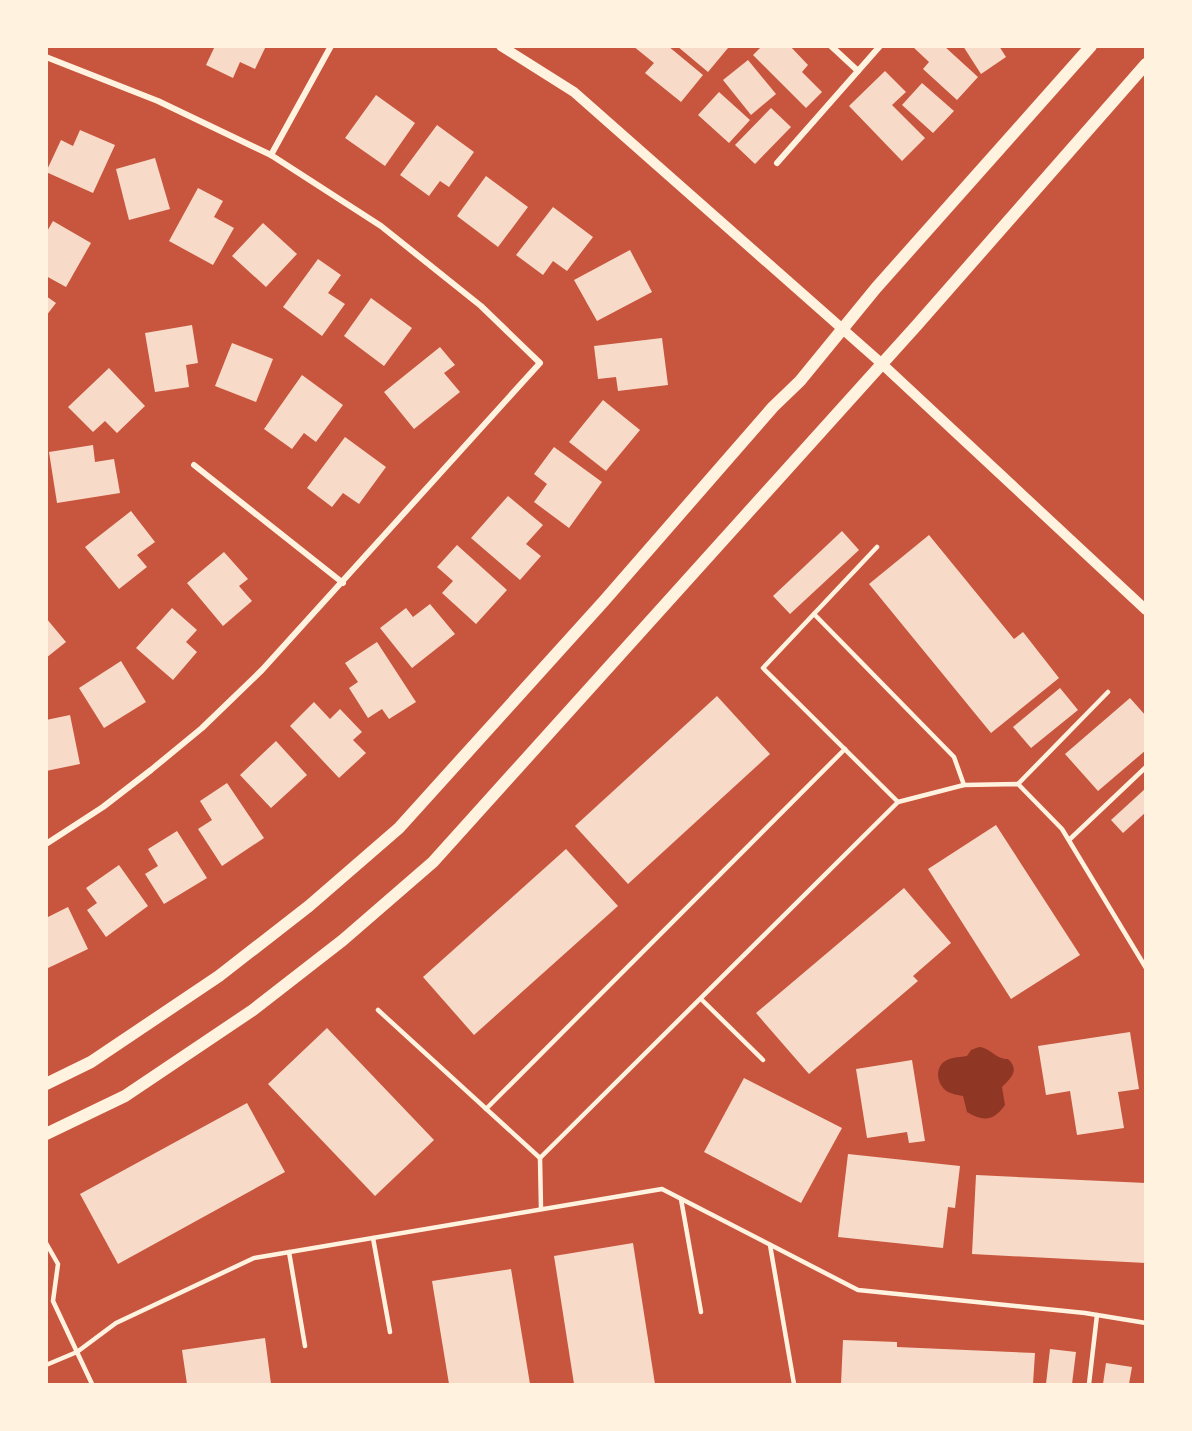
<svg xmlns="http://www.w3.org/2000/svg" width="1192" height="1431" font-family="'Roboto Condensed',sans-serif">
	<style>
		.water { fill: #8f3625 }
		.building { fill: #f7dbc8 }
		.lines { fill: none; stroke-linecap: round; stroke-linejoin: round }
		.service { stroke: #fff3e0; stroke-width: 4.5 }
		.minor { stroke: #fff3e0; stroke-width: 6 }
		.tertiary { stroke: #fff3e0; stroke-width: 10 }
		.secondary { stroke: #fff3e0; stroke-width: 12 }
	</style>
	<rect width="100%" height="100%" fill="#c8553d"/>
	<path class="water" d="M979,1047C991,1048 995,1059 1008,1059C1020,1070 1011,1078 1002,1087L1005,1105C994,1121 983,1122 967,1112L963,1096C958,1095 952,1094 948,1092C936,1085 934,1066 947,1060C953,1057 961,1057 967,1056L971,1050Z"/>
	<g class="building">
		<path d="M215,46H266L255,69L240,62L233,78L206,65Z"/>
		<path d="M633,46H668L703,75L681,102L645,73L654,63Z"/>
		<path d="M677,46H726L728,48L708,72Z"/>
		<path d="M762,46H790L808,65L802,72L822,92L806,108L753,55Z"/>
		<path d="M912,46H944L978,77L957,100L923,69L929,62Z"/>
		<path d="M963,46H999L1006,57L981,74Z"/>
		<path d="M748,60L776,94L751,115L723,80Z"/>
		<path d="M885,71L906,92L892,105L925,138L902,161L849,106Z"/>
		<path d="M922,83L954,111L933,133L902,105Z"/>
		<path d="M719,92L750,120L729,143L698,115Z"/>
		<path d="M376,95L415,123L385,166L345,138Z"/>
		<path d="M771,108L791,127L755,164L735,145Z"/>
		<path d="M437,125L474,152L449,187L440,181L429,196L400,175Z"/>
		<path d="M80,130L115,145L93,193L46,172L61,140L73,146Z"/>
		<path d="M155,158L170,209L129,220L116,169Z"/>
		<path d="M486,176L528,207L498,247L457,216Z"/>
		<path d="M198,188L223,201L214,217L234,228L213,265L169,241Z"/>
		<path d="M553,207L593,237L567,271L553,261L543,275L516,255Z"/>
		<path d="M53,221L91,243L66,287L46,276V233Z"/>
		<path d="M263,223L297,254L266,287L232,256Z"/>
		<path d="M630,250L652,292L597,321L574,280Z"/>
		<path d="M318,259L341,275L328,293L345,304L322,336L283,307Z"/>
		<path d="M46,296L56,303L46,316Z"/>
		<path d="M371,298L412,328L384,366L344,336Z"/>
		<path d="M192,325L198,363L186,365L189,387L155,392L145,333Z"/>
		<path d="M662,338L668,385L618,391L616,377L598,379L594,346Z"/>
		<path d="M232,343L273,359L256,402L215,386Z"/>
		<path d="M440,347L455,365L444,373L460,392L414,429L384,392Z"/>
		<path d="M109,368L145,406L117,433L105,421L93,432L68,407Z"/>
		<path d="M302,375L343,405L316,442L304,433L292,449L264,429Z"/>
		<path d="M603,400L640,430L606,471L569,442Z"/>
		<path d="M345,437L386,467L359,504L343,493L332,507L307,488Z"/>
		<path d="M93,445L95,462L114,459L120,493L57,503L49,452Z"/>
		<path d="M554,447L602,482L569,528L534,502L547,484L534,474Z"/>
		<path d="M508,496L543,525L526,544L541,556L520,580L471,538Z"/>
		<path d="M131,511L155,542L137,555L147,567L119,589L85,547Z"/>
		<path d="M842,531L859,550L790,614L773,596Z"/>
		<path d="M929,535L1014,639L1023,632L1059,678L991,733L869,584Z"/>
		<path d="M457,545L507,590L476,624L442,593L453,581L437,567Z"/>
		<path d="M224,552L248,579L239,586L252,601L223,626L187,583Z"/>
		<path d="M430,604L455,634L412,668L380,628L406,608L413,617Z"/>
		<path d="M172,608L197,630L186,642L197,652L173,680L136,648Z"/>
		<path d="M46,618L66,642L46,658Z"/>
		<path d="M377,642L416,702L389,719L382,709L368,718L349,688L358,682L345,663Z"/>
		<path d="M121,661L146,702L104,728L79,688Z"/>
		<path d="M1060,688L1078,710L1031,748L1013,727Z"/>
		<path d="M717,696L770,754L628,884L575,826Z"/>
		<path d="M1130,698L1146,716V750L1098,791L1065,754Z"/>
		<path d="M314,702L330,719L340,709L362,732L353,740L366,753L339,778L290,726Z"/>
		<path d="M70,715L80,764L46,771V720Z"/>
		<path d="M276,741L307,775L271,808L240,775Z"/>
		<path d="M227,783L264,838L222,866L198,829L212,820L200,801Z"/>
		<path d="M1146,788V812L1123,833L1111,820Z"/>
		<path d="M996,825L1080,955L1011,999L928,869Z"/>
		<path d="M177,831L207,878L164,904L145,874L158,866L148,849Z"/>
		<path d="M566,849L618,906L474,1035L423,977Z"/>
		<path d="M119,865L148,906L106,937L87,910L97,903L86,888Z"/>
		<path d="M904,888L951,943L913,976L918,981L809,1074L756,1013Z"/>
		<path d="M68,907L88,949L46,969V918Z"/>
		<path d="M327,1028L434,1140L375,1196L268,1084Z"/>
		<path d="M1130,1032L1139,1089L1118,1092L1124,1128L1077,1135L1070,1091L1046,1095L1038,1046Z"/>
		<path d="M912,1060L925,1141L909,1143L907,1132L867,1138L856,1069Z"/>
		<path d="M744,1078L842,1128L801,1203L704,1152Z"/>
		<path d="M247,1103L285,1172L118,1264L80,1194Z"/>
		<path d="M848,1154L960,1166L955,1208L948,1207L943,1248L838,1237Z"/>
		<path d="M976,1175L1146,1183V1263L972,1254Z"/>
		<path d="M633,1243L655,1384H574L554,1256Z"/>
		<path d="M511,1269L530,1384H449L432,1281Z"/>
		<path d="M265,1338L271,1384H187L182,1350Z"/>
		<path d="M843,1340L897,1342V1347L1035,1353L1033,1384H841Z"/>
		<path d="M1050,1349L1076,1352L1072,1384H1046Z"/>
		<path d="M1106,1363L1132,1367L1129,1384H1103Z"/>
	</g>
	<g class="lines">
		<g class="service">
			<path d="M877,547L763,668L898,802"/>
			<path d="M814,614L954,757L964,785"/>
			<path d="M1018,784L1108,692"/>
			<path d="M1069,840L1146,767"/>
			<path d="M701,999L763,1060"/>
			<path d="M378,1010L540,1158"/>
			<path d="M486,1109L845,749"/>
			<path d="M681,1199L701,1312"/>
			<path d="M541,1209L540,1158L898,802L964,785L1018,784L1062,829L1146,968"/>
			<path d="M373,1238L390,1332"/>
			<path d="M46,1243L58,1264L53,1301L92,1384"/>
			<path d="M770,1245L794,1384"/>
			<path d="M289,1252L305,1346"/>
			<path d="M46,1365L77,1352L116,1323L254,1258L662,1189L858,1290L1085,1313L1146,1323"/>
			<path d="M1089,1384L1097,1315"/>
		</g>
		<g class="minor">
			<path d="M831,46L858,71"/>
			<path d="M46,57L158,101L271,155L381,226L481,306L540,363L262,670L202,728L151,770L103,807L46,844"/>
			<path d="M271,155L331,46"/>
			<path d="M777,163L880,46"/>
			<path d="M194,465L343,583"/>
		</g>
		<path class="tertiary" d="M501,46L574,92L881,363L1146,610"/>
		<g class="secondary">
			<path d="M46,1084L91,1062L219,976L309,906L399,828L604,601L773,407L800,381L876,288L1091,46"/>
			<path d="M46,1134L125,1096L253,1010L343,940L433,862L917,325L1146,64"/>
		</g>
	</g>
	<rect width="1192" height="1431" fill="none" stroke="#fff3e0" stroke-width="96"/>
</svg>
